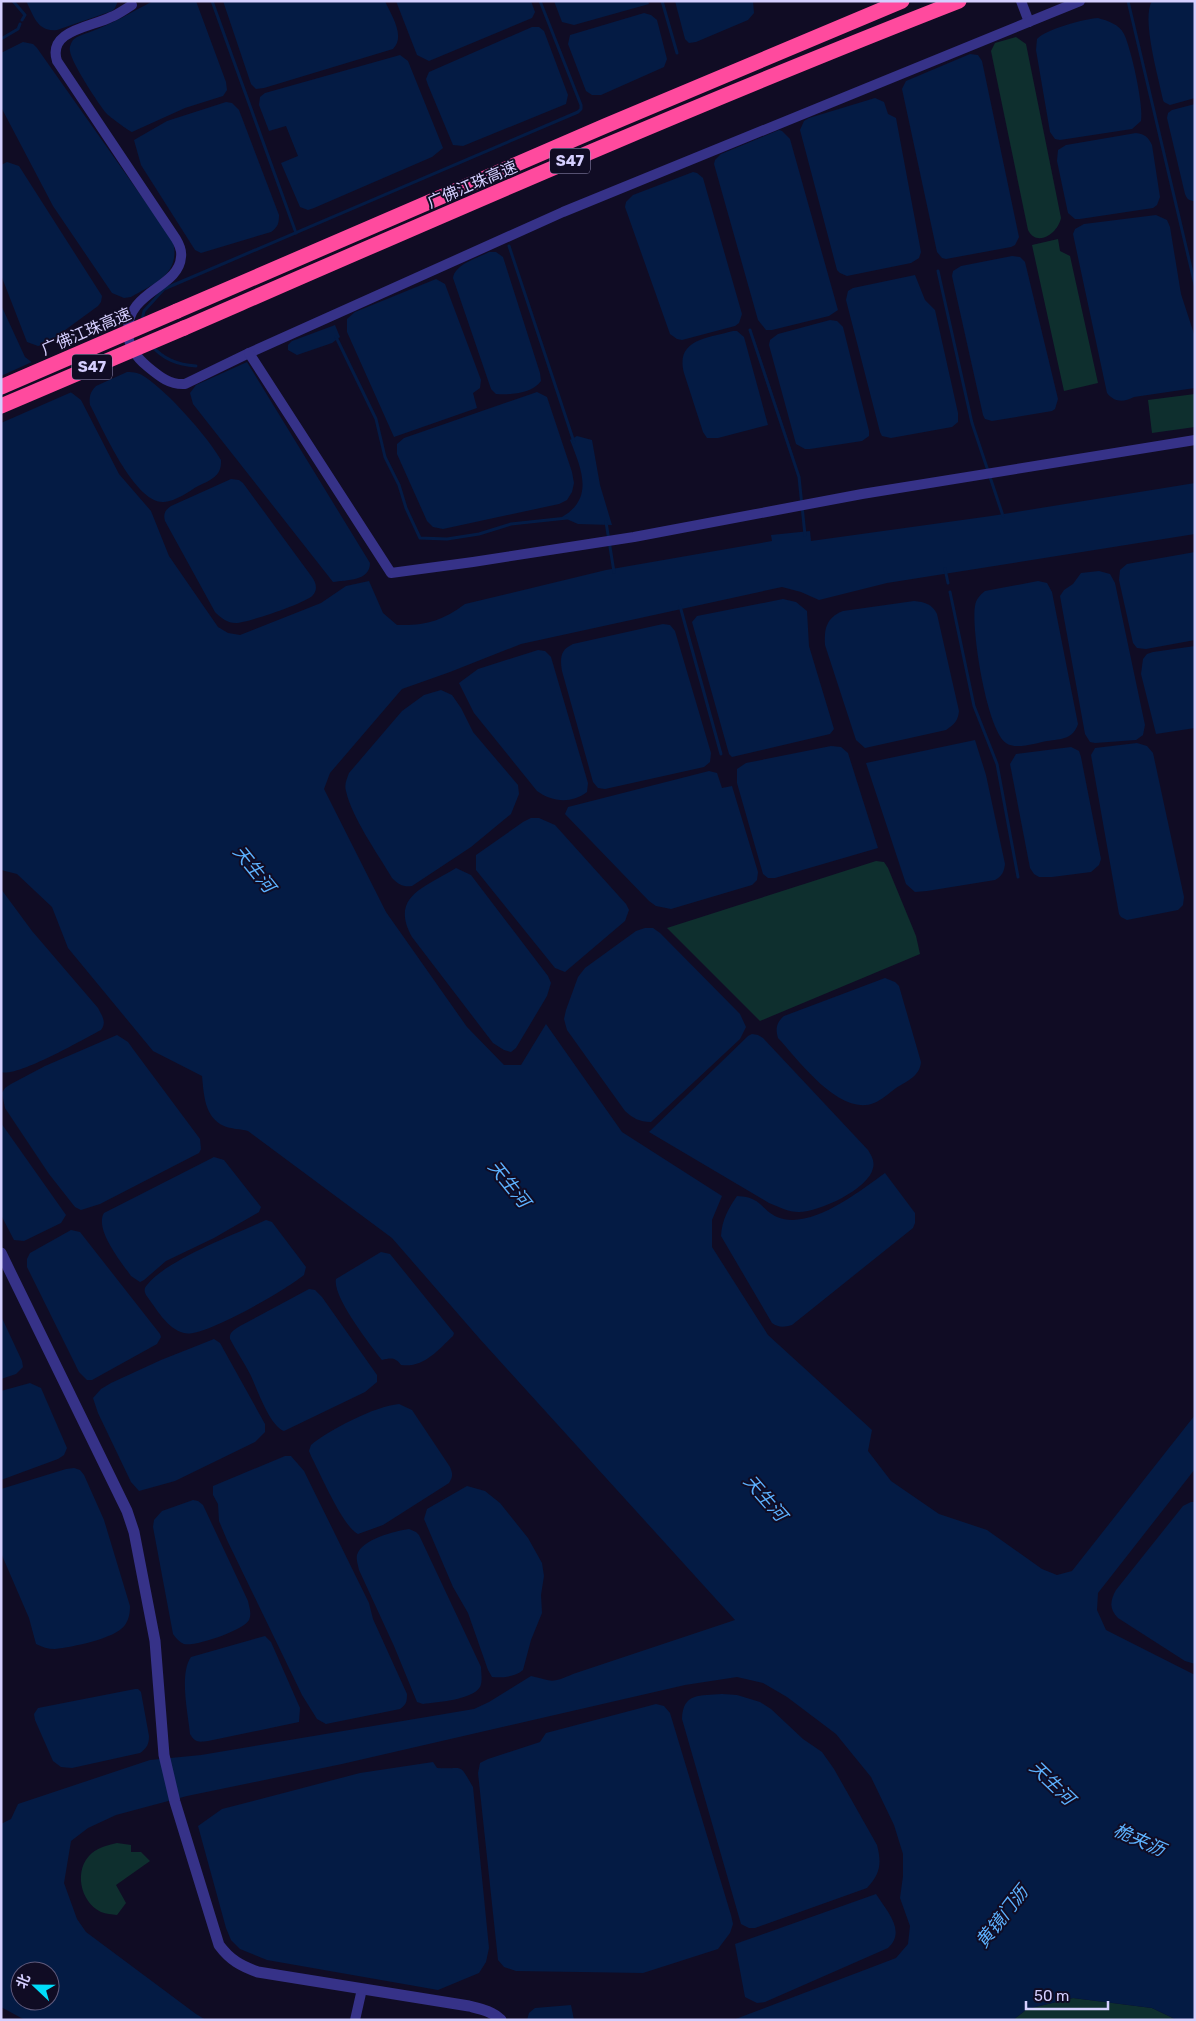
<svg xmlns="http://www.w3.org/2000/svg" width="1196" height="2021" font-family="Rubik,'Noto Sans SC',sans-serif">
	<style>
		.green { fill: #0e2f2e }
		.water { fill: #041b44; fill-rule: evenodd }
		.pier { fill: #100c24 }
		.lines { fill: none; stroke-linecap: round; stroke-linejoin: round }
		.stream { stroke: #041b44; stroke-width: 3 }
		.minor { stroke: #363288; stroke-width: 10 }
		.tertiary { stroke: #363288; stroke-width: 11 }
		.motorway { stroke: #ff4a9e; stroke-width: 15 }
		.motorway-bridge { stroke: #ff4a9e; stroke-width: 15 }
		.labels { text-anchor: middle; stroke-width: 4; stroke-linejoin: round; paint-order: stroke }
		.shield { fill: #100c24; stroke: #9a94bd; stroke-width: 1 }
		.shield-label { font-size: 15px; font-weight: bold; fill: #d5cfff }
		.street-label { font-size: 16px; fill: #d5cfff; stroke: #100c24 }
		.water-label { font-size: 18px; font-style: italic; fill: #5db2ff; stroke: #100c24 }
	</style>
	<rect width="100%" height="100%" fill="#100c24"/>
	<g class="green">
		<path d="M1016,37L1026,44L1061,218C1058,233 1037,248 1028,230L991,51L995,43Z"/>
		<path d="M1058,239L1060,251L1070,256L1098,383L1064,391L1032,245Z"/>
		<path d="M1195,394V427L1152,433L1148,400Z"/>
		<path d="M876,861L884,862L888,868L916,936L920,954L760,1021L667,928Z"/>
		<path d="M117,1843L131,1845V1852H141L150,1861L116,1885L126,1903L117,1915C112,1914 106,1914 101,1912C80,1902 73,1869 92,1853C99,1847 109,1845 117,1843Z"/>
		<path d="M1073,1998L1152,2008L1177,2020H1013L1027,2009Z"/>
	</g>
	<g class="water">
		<path d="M26,1H118L115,8L112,11L57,30C37,32 34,16 26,1Z"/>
		<path d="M153,1H196L226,82L227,90L223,96L185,108L132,132C129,131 110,117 107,114C99,105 71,62 70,51C69,48 71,43 73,40C77,36 85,34 90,32C112,24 132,12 153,1Z"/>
		<path d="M223,1H385C391,15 406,36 393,49L264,88L256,89L251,84Z"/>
		<path d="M396,1H531L535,12L532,18L429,61L417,55Z"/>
		<path d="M554,1H648L649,4L574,25L562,22Z"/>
		<path d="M675,1H753L754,13L748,20L696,42L689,43L685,39Z"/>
		<path d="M1152,1H1195V98L1170,105L1164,102L1163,100C1159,79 1141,18 1152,1Z"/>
		<path d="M644,13L651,15L657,20L667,59L664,67L601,95H592L586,91L568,44L570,35Z"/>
		<path d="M1098,18C1108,21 1119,24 1124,34C1131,48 1144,106 1141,121L1132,129L1060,140L1055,139L1050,132L1036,50L1037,39C1046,29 1084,19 1098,18Z"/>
		<path d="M532,27H539L544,31L568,95L566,104L463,146L453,145L428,85L426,79L429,72Z"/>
		<path d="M23,42L33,44L37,48L173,241C181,274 155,283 131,297L124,298L112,293L53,206L1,107V53Z"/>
		<path d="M970,54L978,55L982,61L1019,237L1015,245L1011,247L946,259L942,258L937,252L902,89L906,81Z"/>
		<path d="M400,55L408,61L443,148L432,157L314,208L308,210L300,207L281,163L298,156L286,126L269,131L259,105L260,97L265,93Z"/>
		<path d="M875,98L884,102L888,114L896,118L921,252L919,258L911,263L847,276L840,273L837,270L800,130L804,121L809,118Z"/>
		<path d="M226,102L232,103L239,110L279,215C279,223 278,227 271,232L201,253L195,250L141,165L134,140L167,121Z"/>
		<path d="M1195,104V201C1189,201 1187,199 1185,194L1167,118L1168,113L1172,110Z"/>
		<path d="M779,130L782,131L790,139L838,310L829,316L772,330H766L758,320L714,164L715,160L721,154Z"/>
		<path d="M1136,133C1145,134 1148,137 1152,145L1160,197L1157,205L1153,208L1080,219H1075L1068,213L1057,161L1058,150L1066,145Z"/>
		<path d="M7,162L19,166L102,296L101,302L98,306L46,344L38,346L27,342L1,275V165Z"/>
		<path d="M693,172L697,173L703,178L742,314L739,323L735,326L682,340L677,339L670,334L625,207L626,202L633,195Z"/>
		<path d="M1156,215L1167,220L1170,227L1181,294L1195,337V388L1134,397C1124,402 1115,403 1107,393L1073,234L1075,229L1084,224Z"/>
		<path d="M489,252H496L503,257L540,373L541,381C532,394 509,395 496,394L491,389L453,278C455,264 478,258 489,252Z"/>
		<path d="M1012,256L1020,257L1025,262L1058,399L1055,409L1052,411L992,421L985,419L983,415L952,276L953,271L961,266Z"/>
		<path d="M915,275L925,300L935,310L958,413V422L952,427L891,438L882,436L880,432L846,300L848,291L853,288Z"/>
		<path d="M436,279L445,284L481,380L480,388L473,393L477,408L394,437L347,332V319L355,312Z"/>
		<path d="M1,305L25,357L81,400L119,474L151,511L169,556L218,627L228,633L240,635L321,603L346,586L369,581L383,613L397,625C425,626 442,621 465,604L606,570L772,541L771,535L810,531L811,541L991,516L1195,483V534L887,583L819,600L801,592L782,587L521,644L450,672L402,689L330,773L324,789L386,912L467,1027L504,1065H521L546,1024L622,1132L722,1196L712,1220V1247L768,1335L872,1430L868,1451L891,1481L939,1514L987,1530L1042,1569L1057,1575L1072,1571L1195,1415V1469L1098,1593L1097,1610L1106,1630L1195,1675V2020H1177L1152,2008L1073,1998L1027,2009L1013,2020H733L896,1958L908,1944L910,1926L900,1898L903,1876V1854L894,1825L871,1777L836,1734L787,1697L763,1683L737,1677L685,1685L342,1764L187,1796L116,1815L88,1828L71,1841L64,1883L77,1919L86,1932L196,2014L206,2020H25L1,2007V1824L11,1819L18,1804L150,1760L201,1755L474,1709L489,1702L531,1676C553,1681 550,1684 573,1674L735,1620L479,1338L392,1238L248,1131C241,1129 230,1129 224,1126C204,1117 204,1094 202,1076L153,1051L68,948L52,907L17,874L1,870ZM20,1971H50V2001H20Z"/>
		<path d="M830,320L837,321L843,327L869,431V436L862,441L810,449H805L796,444L769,345L770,340L778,334Z"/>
		<path d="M335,325L340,337L332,343L297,355L288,350V345L292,341Z"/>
		<path d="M733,331H737L744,337L768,425L718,438H707L703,432L684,373C675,339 708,338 733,331Z"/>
		<path d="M247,362L370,563C370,581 347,580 333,582L193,404L190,393L196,385Z"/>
		<path d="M127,372C134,372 140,373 145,377C167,391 208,437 221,460C222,476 211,480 198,486C188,492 176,501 164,502C135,504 103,429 90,405C89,397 90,392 96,386Z"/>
		<path d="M537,392L547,397L572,472L574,483L572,492L567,500L559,504L443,529L433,527L427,521L397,454V444L404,438Z"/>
		<path d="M577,436L592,440L600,485L612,525L578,524L562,517C595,498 581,468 570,440Z"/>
		<path d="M231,479L239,480L243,483L312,577C316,583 318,589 313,595C307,603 246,623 236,623C227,623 221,618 215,612L165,521C163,514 165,510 171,506Z"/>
		<path d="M1195,552V640L1146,649L1137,648L1133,643L1119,580L1120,570L1127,564Z"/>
		<path d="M1099,571L1110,574L1115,583L1145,725L1143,735L1136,740L1095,743L1090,742L1085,734L1060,596L1064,590L1073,584L1081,573Z"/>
		<path d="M1038,581L1047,583L1052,592L1078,724C1073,739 1062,739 1047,741C1037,743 1015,750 1006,743C987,730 971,630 975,606C976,599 980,595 985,591Z"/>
		<path d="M783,599L796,602L807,611L809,646L834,729L830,734L732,757L729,754L692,622L697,616Z"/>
		<path d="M914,601C925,602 932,604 937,614L959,711C958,720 955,724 946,730L865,748L856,740L825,645C824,629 826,618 843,611Z"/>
		<path d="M663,624L670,625L675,631L711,753L710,762L704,767L605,789L598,788L593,782L562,671C560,658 560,650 573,644Z"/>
		<path d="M1195,646V728L1156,734L1141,674L1143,659L1147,654L1153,652Z"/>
		<path d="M538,650L545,651L551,657L588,783L587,792C571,804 552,802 537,791L474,713L459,683L478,669Z"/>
		<path d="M441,690L452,695L461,708L473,732L518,785L519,794L511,814L471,847L412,886C403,887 399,885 392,878C378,854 352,818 346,791C344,784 347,779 349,773L402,711L424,695Z"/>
		<path d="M975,740L986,775L1005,864C1004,872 1002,876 995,880L927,891L915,892L906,884L866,763Z"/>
		<path d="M1137,743L1147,746L1153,753L1184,897L1183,905L1178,910L1127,920L1121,917L1119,914L1091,755L1095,748Z"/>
		<path d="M831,746L841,747L848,753L878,848L775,878H768L763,874L737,783V769L746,763Z"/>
		<path d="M1071,747L1079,751L1081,757L1101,859L1099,865L1091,872L1052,877H1039L1034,874L1030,868L1010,764L1016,754Z"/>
		<path d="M709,771L717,773L722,788L732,786L758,872L757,880L752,885L671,909L656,906L649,901L565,814L568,807Z"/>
		<path d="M531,818H539L555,825L626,904L629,910L625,921L565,972L555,968L476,870V855L523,822Z"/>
		<path d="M456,868L471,875L548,976L551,983L547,996L516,1048L511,1052L504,1050L493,1043L412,937C389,896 426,887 456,868Z"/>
		<path d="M1,889L32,931L98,1008C102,1016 107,1022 101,1030C84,1039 16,1078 1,1072Z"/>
		<path d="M645,928H653L660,933L740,1014L746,1027L740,1039L651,1122C639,1122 633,1118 625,1111L567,1030L564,1019L566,1010L578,977L585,968L636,931Z"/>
		<path d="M885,978L895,982L899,986L921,1062C920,1076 907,1081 896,1088C889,1093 882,1100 874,1103C839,1117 798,1059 778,1038C775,1028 777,1022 784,1016Z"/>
		<path d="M752,1034L758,1035L763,1038L868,1150C871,1155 875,1161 873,1168C869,1189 819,1212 799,1212C788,1212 779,1207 769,1203L649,1132L748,1036Z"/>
		<path d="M117,1035L128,1042L133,1049L200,1139L201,1149L199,1153L100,1204L81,1210L75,1207L49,1174L5,1108L2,1093L5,1088L11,1084L45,1066Z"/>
		<path d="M1,1123L66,1215L61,1223L24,1241L14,1240L1,1215Z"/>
		<path d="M214,1157L224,1160L261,1207L259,1212L214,1238L166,1261L144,1280L140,1282L131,1276C122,1263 94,1229 104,1213Z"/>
		<path d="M885,1173L915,1213V1223L913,1228L792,1325C784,1327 779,1328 772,1323L721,1236C722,1220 728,1209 737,1196C762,1197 760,1209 777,1217C810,1231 860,1191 885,1173Z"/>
		<path d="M266,1220L272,1222L306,1267L304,1275C287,1289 202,1339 184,1333C167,1329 156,1308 146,1295C144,1291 144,1288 147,1285C166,1260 236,1234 266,1220Z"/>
		<path d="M71,1230L80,1232L160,1334L161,1337L157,1344L92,1380H87L79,1372L27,1267V1259L30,1253Z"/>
		<path d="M381,1252L390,1254L454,1333L453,1336C437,1351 424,1368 401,1365C395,1357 391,1358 382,1360C371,1346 332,1296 336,1279Z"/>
		<path d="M309,1289L315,1290L322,1297L377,1375V1382L365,1392L284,1431C269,1425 257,1388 250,1374C244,1362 236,1351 230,1339C229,1332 234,1330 240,1326Z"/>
		<path d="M1,1316L22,1361L23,1367L16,1374L1,1379Z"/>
		<path d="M214,1339L220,1343L265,1424V1432L255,1442L175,1481L139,1491L131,1482L98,1413L93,1398L101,1389L111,1383L161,1360Z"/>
		<path d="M30,1383L41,1388L67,1448L64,1455L58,1459L1,1480V1391Z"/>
		<path d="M399,1404L412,1410L450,1467C453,1474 453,1477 449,1483L383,1525L358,1534C343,1527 320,1473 311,1456L309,1451L311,1445C329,1430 375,1406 399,1404Z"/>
		<path d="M285,1456H291L304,1471L369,1603L373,1619L407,1694C407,1702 406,1705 400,1709L326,1724L317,1719L302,1695L227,1540L219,1521L218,1504L213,1495V1486Z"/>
		<path d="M74,1468L80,1470L84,1475L104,1520L130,1606C130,1613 129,1619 125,1625C115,1639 72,1647 55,1649C48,1649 42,1647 36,1644L29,1618L1,1553V1489L66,1469Z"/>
		<path d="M467,1486L485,1491L500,1503L528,1538L542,1563L544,1576L541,1595L542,1613L531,1640L523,1670C515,1677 502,1678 492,1677L488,1670L468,1613L453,1587L424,1519L427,1509Z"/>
		<path d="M193,1500L198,1501L203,1505L248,1601C249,1607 252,1613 249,1620C244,1630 195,1647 184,1644C179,1642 176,1638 173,1634L153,1527L154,1520L162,1511Z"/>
		<path d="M1191,1502H1195V1664L1185,1661L1118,1618C1109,1609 1110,1601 1116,1590L1183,1506Z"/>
		<path d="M409,1529L416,1532L419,1535L481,1667C481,1673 483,1681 480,1687C472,1700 437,1702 423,1704L417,1702L394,1646L359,1570C358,1565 356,1559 357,1555C362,1539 395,1531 409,1529Z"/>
		<path d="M265,1636L271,1642L300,1708L299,1722L208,1741C199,1742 195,1743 190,1734C188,1713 179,1674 191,1657Z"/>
		<path d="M135,1689H138L141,1692L149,1736C149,1744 147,1748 140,1753L72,1768L61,1767L53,1761L35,1720L34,1714L38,1708Z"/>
		<path d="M722,1694L737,1695L760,1702L771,1709L803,1739L822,1752L834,1769L877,1845C882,1864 880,1874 867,1888L755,1928H749L741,1924L682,1719C683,1692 700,1696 722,1694Z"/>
		<path d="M656,1704L664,1706L670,1713L731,1915L733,1924L730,1933L718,1949L643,1973L516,1971L504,1967L498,1960L478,1773L480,1763L488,1759L540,1742L546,1733Z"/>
		<path d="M433,1762L437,1768C464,1770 458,1761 473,1787L489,1948L486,1962L479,1973L438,1990L267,1960L240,1949L231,1940L226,1928L198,1826L222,1809L360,1773Z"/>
		<path d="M876,1894C886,1910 907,1931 888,1948L765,2002L757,2003L745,1997L735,1944Z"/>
		<path d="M571,2005L574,2020H527L529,2013L535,2008Z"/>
	</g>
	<path class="pier" d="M34,361L74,391L1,423V376Z"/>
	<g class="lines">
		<g class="stream">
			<path d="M13,1L25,15L22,20"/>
			<path d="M212,1L296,233"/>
			<path d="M662,1L677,53"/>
			<path d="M1128,1L1195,285"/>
			<path d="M1,39L18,29L20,24"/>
			<path d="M509,246L574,442"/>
			<path d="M938,271L972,423L1003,516"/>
			<path d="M142,320L144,311L164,289L578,112L581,109V105L540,1"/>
			<path d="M750,330L799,477L805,535"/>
			<path d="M336,337L376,419L385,457L399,485L406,508L420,538L447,539L479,534L511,524L567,518"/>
			<path d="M152,346C163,359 179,365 196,366"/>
			<path d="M606,522L614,572"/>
			<path d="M945,569L948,583"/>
			<path d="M950,592L974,706L997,764L1018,877"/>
			<path d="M680,606L721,754"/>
		</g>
		<g class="minor">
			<path d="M1021,1L1029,22"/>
			<path d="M132,5C125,9 119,14 111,17C92,27 47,30 57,61L176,239C179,244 182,251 181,257C179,288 126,291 128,332C128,347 137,358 148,367C160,377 170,385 185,384L249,353L563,212L1080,1"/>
			<path d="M249,353L391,573L473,562L634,537L862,494L1195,440"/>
			<path d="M355,2020L362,1989"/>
		</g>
		<path class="tertiary" d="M1,1253L127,1511L134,1532L155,1641L164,1755L175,1802L219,1945C230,1960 241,1966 258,1972L469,2006C481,2009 492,2011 501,2020"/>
		<g class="motorway">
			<path d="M177,311L605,126L902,1"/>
			<path d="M184,328C441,216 698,103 959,1"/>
		</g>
		<g class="motorway-bridge">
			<path d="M1,387L177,311"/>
			<path d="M1,406L184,328"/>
		</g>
	</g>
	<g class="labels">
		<g class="shield">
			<rect x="550" y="148.5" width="40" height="25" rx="4"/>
			<rect x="72" y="354.5" width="40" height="25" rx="4"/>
		</g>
		<g class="shield-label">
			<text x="570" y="166">S47</text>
			<text x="92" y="372">S47</text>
		</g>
		<g class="street-label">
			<text transform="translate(472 184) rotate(-23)" y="6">广佛江珠高速</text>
			<text transform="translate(86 331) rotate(-23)" y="6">广佛江珠高速</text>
		</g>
		<g class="water-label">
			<text transform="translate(254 869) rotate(51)" y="6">天生河</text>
			<text transform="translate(509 1184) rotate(51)" y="6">天生河</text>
			<text transform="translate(765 1498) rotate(49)" y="6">天生河</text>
			<text transform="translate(1052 1783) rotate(44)" y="6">天生河</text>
			<text transform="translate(1139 1840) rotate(24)" y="6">桅夹沥</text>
			<text transform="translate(1002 1917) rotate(-52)" y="6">黄镜门沥</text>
		</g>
	</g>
	<rect width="1196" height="2021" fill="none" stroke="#d5cfff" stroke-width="5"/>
	<g transform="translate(35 1986) rotate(292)"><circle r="24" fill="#100c24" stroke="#5f5a7c"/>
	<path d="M0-4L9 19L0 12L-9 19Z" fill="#00ddfa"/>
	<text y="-8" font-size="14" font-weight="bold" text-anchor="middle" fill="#d5cfff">北</text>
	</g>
	<path d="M1026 2001v8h82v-8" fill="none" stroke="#d5cfff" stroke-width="2.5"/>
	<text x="1034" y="2001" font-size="15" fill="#d5cfff" stroke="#100c24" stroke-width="4" paint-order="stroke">50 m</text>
</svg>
